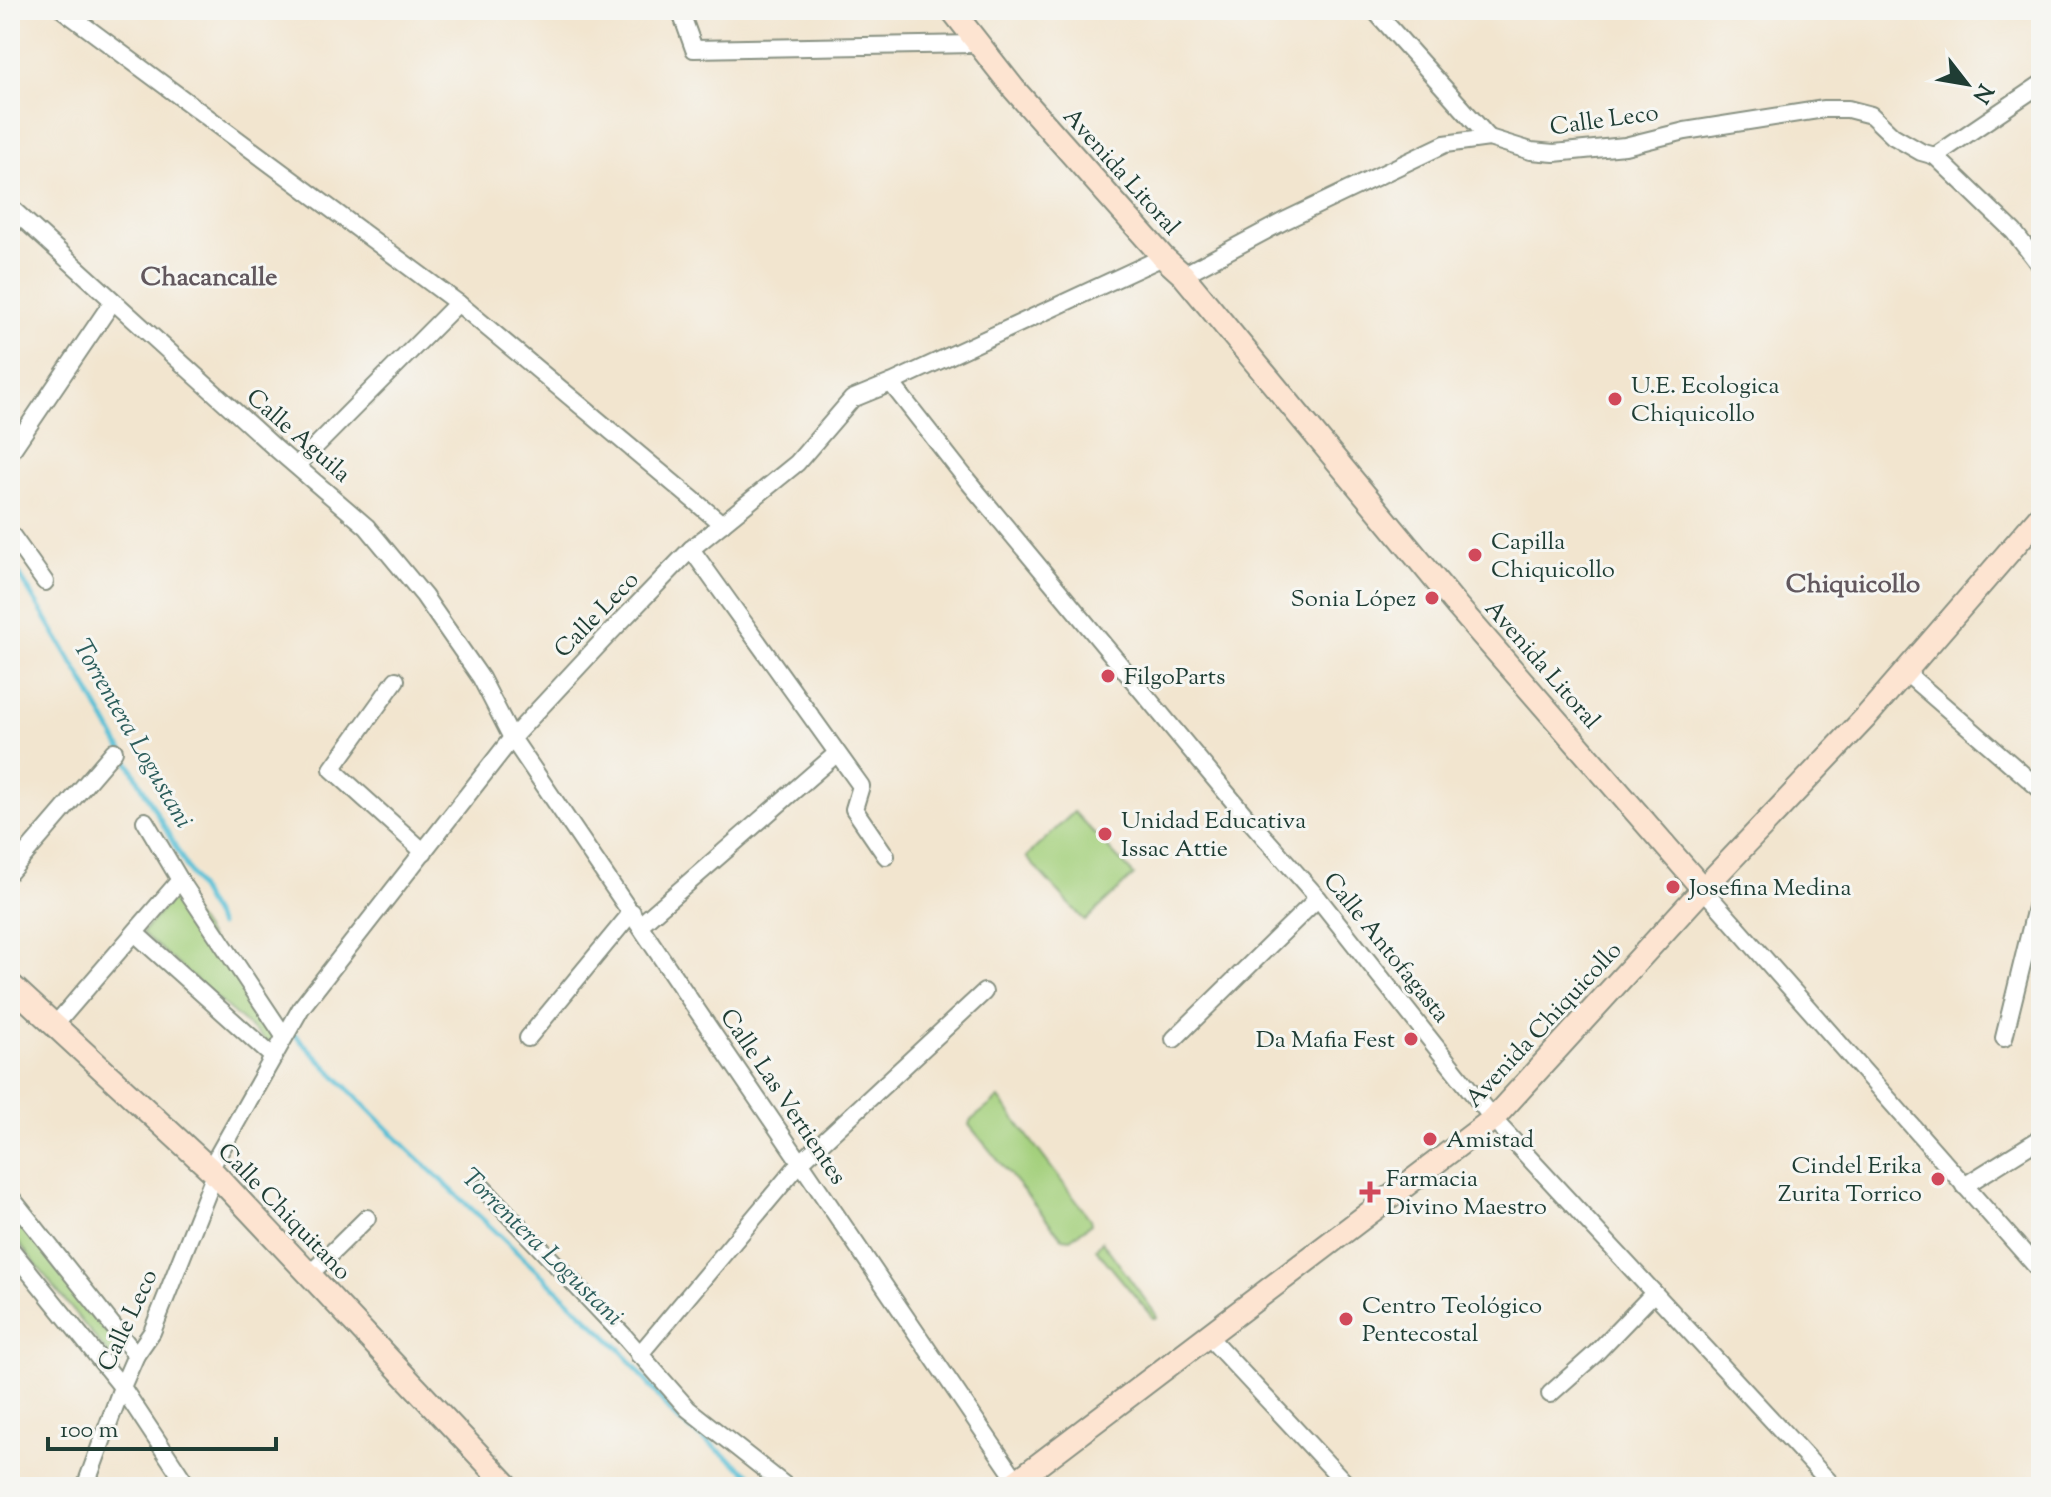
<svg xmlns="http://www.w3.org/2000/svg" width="2051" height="1497" font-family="'Sorts Mill Goudy',serif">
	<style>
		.green { fill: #a4d07d; stroke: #628658; stroke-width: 2 }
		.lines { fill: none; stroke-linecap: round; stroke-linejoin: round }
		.stream { stroke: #58bfd5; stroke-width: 5 }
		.street-casing { stroke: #889182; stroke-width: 20 }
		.secondary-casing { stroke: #889182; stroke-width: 26 }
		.street { stroke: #fff; stroke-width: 16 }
		.secondary { stroke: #fde4d1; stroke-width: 22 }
		.poi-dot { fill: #d1495b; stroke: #f6f6f2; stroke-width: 3 }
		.labels { text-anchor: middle; stroke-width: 6; stroke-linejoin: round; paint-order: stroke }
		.street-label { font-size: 24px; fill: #1f3d34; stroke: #f6f6f2 }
		.poi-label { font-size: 24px; fill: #1f3d34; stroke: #f6f6f2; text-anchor: start }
		.neighbourhood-label { font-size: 26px; font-weight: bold; fill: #62585e; stroke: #f6f6f2 }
		.water-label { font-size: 26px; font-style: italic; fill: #2d5e5c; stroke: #f6f6f2 }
	</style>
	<rect width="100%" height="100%" fill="#f6f6f2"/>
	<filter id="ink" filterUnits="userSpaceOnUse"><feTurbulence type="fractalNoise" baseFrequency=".0125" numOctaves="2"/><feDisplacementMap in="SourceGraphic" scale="16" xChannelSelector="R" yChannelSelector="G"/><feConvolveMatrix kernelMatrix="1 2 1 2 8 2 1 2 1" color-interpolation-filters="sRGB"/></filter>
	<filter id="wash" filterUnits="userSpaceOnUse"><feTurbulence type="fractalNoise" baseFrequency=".006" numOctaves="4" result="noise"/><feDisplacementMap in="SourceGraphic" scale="32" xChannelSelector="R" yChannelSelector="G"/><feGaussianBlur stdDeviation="1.8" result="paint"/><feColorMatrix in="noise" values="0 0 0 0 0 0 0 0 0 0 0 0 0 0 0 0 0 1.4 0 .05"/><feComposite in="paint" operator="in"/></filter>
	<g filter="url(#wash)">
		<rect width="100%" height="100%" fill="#f2e5cf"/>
		<g class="green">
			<path d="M1074,812L1134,875L1085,921L1026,857Z"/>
			<path d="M178,891L276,1038L269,1044L142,933Z"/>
			<path d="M999,1098L1090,1219L1091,1224L1070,1239L1062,1238L969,1125L970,1121Z"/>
			<path d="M10,1211L123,1353L121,1363H115L10,1232Z"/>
			<path d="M1102,1241L1155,1313L1157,1318H1153L1096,1249Z"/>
		</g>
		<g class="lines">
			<g class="stream">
				<path d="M10,559L81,677L219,925"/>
				<path d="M292,1032L408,1149L621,1350L676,1418L766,1487"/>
			</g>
		</g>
	</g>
	<g filter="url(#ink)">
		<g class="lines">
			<g class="street-casing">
				<g id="street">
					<path d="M63,10L458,303L722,524"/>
					<path d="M680,10L694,49L976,44"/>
					<path d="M1374,10L1489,138"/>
					<path d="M1935,156L2014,232L2041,267"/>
					<path d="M10,207L274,447L367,527L424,596L481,678L512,738L1017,1481"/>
					<path d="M1183,275L1284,221L1445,144L1489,138L1531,151L1554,153L1625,146L1685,131L1824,109H1848L1871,115L1893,136L1921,152L1935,156L2041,84"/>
					<path d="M891,383L967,480L1243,813L1318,898L1493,1119L1834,1487"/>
					<path d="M10,453L113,301"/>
					<path d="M297,465L458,303"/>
					<path d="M10,533L45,582"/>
					<path d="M691,549L861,786L854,809L886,856"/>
					<path d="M1905,672L2041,790"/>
					<path d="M396,680L332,769L424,852"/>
					<path d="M145,821L180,880L284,1036"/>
					<path d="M10,872L114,751"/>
					<path d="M1703,889L2041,1272"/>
					<path d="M640,925L836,754"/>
					<path d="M135,933L272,1056"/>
					<path d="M55,1025L180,880"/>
					<path d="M528,1038L632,912"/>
					<path d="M2004,1038L2041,887"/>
					<path d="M1174,1039L1318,898"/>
					<path d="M1964,1186L2041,1138"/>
					<path d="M483,1188L624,1336L688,1409L787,1487"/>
					<path d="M10,1196L136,1355"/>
					<path d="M10,1248L122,1387L188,1487"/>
					<path d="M310,1274L367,1218"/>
					<path d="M1208,1336L1349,1487"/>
					<path d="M639,1355L799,1164L984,992"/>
					<path d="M1550,1394L1595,1354L1654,1293"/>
					<path d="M85,1487L122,1387L136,1355L152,1332L215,1174L210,1169L301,1008L512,738L605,638L691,549L797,463L852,399L891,383L1163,257"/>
				</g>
			</g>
			<g class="secondary-casing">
				<g id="secondary">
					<path d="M952,10L1014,89L1163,257L1183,275L1457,606L1703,889"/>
					<path d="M10,984L210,1169"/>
					<path d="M215,1174L509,1487"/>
					<path d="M1009,1487L1493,1119L1703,889L1865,718L2041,515"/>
				</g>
			</g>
			<use href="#street" class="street"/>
			<use href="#secondary" class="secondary"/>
		</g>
	</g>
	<g class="poi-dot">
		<circle cx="1615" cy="399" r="8"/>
		<circle cx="1475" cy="555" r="8"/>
		<circle cx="1432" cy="598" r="8"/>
		<circle cx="1108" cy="676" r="8"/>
		<circle cx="1105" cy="834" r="8"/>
		<circle cx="1673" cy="887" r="8"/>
		<circle cx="1411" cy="1039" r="8"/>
		<circle cx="1430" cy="1139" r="8"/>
		<circle cx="1938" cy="1179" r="8"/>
		<path d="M1366 1180h8v8h8v8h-8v8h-8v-8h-8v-8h8z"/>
		<circle cx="1346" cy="1319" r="8"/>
	</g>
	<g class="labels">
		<g class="street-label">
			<text transform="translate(1604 119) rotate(-8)" y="8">Calle Leco</text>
			<text transform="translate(1122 171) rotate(48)" y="8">Avenida Litoral</text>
			<text transform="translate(299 435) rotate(41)" y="8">Calle Aguila</text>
			<text transform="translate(596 614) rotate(-46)" y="8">Calle Leco</text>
			<text transform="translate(1543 664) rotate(49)" y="8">Avenida Litoral</text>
			<text transform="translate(1387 947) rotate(51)" y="8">Calle Antofagasta</text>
			<text transform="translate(1543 1024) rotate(-47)" y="8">Avenida Chiquicollo</text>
			<text transform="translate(784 1096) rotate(56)" y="8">Calle Las Vertientes</text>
			<text transform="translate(285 1211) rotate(46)" y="8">Calle Chiquitano</text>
			<text transform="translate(127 1320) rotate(-65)" y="8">Calle Leco</text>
		</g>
		<g class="poi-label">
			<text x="1631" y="393">U.E. Ecologica<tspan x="1631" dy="28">Chiquicollo</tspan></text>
			<text x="1491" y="549">Capilla<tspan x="1491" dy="28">Chiquicollo</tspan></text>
			<text x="1416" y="606" text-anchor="end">Sonia López</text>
			<text x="1124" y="684">FilgoParts</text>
			<text x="1121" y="828">Unidad Educativa<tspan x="1121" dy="28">Issac Attie</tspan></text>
			<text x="1689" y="895">Josefina Medina</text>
			<text x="1395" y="1047" text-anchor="end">Da Mafia Fest</text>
			<text x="1446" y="1147">Amistad</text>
			<text x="1922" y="1173" text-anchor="end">Cindel Erika<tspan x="1922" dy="28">Zurita Torrico</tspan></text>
			<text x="1386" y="1186">Farmacia<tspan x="1386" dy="28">Divino Maestro</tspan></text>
			<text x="1362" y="1313">Centro Teológico<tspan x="1362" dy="28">Pentecostal</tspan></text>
		</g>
		<g class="neighbourhood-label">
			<text x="209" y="285">Chacancalle</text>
			<text x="1853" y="592">Chiquicollo</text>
		</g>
		<g class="water-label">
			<text transform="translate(134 733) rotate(60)" y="9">Torrentera Logustani</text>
			<text transform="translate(543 1246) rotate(44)" y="9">Torrentera Logustani</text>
		</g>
	</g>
	<rect width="2051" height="1497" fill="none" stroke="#f6f6f2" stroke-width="40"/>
	<g transform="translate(1967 84) rotate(121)" stroke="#f6f6f2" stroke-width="6" paint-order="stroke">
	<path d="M0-6L14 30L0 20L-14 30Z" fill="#1f3d34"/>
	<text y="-12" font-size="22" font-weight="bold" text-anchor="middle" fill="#1f3d34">N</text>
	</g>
	<path d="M48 1437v12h228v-12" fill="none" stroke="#1f3d34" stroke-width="4"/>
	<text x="60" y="1437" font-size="24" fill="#1f3d34" stroke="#f6f6f2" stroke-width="6" paint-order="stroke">100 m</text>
</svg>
